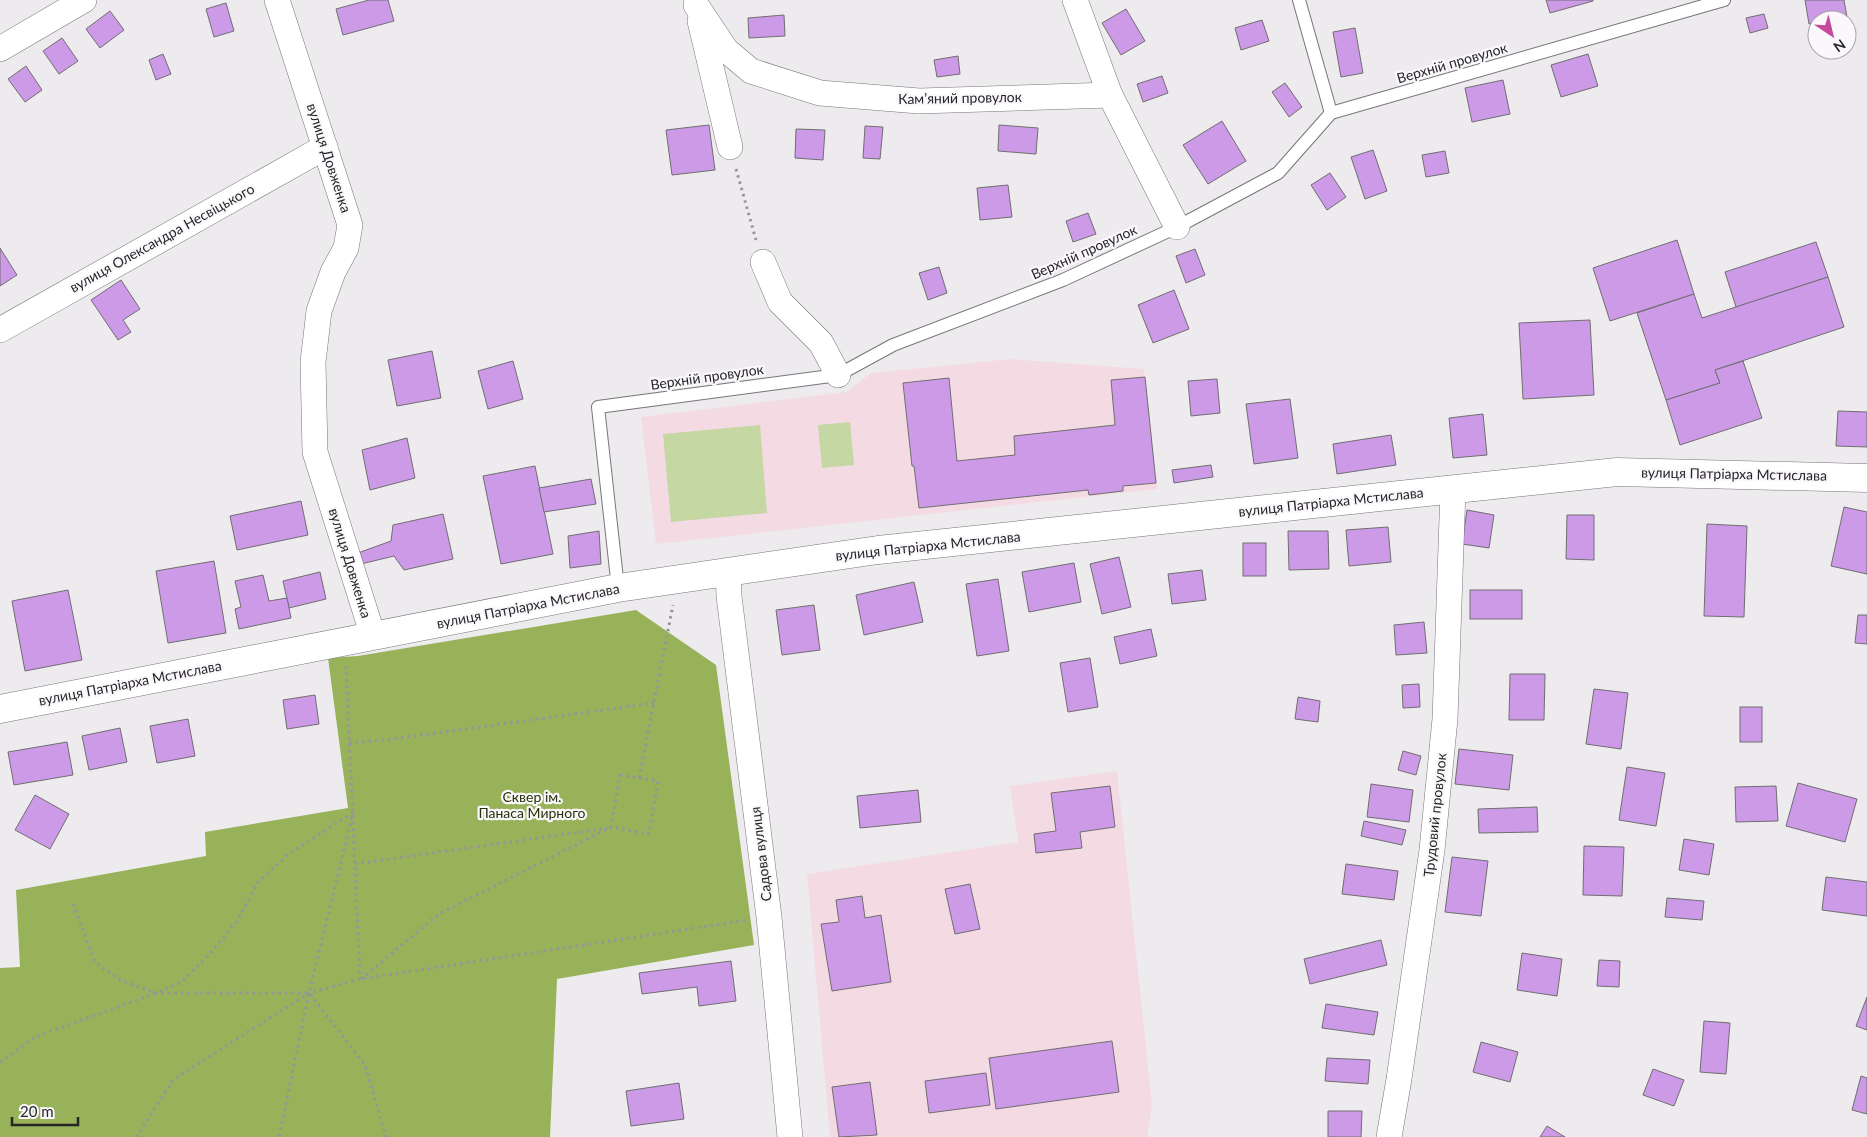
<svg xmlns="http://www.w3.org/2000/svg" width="1867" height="1137" font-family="Lato,sans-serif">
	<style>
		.education { fill: #f4dbe3 }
		.green { fill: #c5d7a3 }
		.forest { fill: #97b259 }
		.building { fill: #cd9ae7; stroke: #706e71 }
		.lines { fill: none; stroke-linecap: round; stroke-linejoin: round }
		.service-casing { stroke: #777578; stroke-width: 14 }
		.minor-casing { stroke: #777578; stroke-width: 26 }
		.secondary-casing { stroke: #777578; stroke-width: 29 }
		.path { stroke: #979598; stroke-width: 3; stroke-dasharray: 2.5 4; stroke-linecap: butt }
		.service { stroke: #fff; stroke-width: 12 }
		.minor { stroke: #fff; stroke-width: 25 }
		.secondary { stroke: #fff; stroke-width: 28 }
		.labels { text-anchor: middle; stroke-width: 4.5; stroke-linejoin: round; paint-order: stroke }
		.street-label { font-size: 14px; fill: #262527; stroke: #fbf8fc }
		.park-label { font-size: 14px; fill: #26310b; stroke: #fbf8fc }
	</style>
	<rect width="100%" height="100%" fill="#eeebef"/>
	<g class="education">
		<path d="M1010,359L1144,369L1158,489L656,544L641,417L846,392L871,373Z"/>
		<path d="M1117,771L1152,1105L1147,1137H830L807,874L1018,842L1010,786Z"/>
	</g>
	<g class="green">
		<path d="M850,422L854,465L822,468L818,425Z"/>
		<path d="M760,425L767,513L671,522L663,434Z"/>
	</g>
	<path class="forest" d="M636,610L716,665L754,945L557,979L550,1137H0V968L20,967L16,890L206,856L205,832L348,808L328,658L358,656Z"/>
	<g class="building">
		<path d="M369,0H388L394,21L343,35L336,9Z"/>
		<path d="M1546,0H1593V1L1550,13Z"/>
		<path d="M1805,0H1844L1847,17L1817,20V22L1809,24Z"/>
		<path d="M226,3L234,31L214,37L206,9Z"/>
		<path d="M1126,9L1145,41L1121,55L1102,23Z"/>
		<path d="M110,11L124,30L100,48L86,29Z"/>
		<path d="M1764,14L1768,28L1750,33L1746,18Z"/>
		<path d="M784,15L785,36L749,38L748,18Z"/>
		<path d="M1262,20L1269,41L1241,50L1235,28Z"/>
		<path d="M1355,28L1363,73L1341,77L1333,32Z"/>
		<path d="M62,38L78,61L59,74L43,51Z"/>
		<path d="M163,54L171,74L156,80L149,60Z"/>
		<path d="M1588,54L1598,86L1561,97L1551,65Z"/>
		<path d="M958,56L960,74L937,77L934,60Z"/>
		<path d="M26,66L42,90L25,102L8,79Z"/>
		<path d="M1162,76L1168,93L1143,102L1137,84Z"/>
		<path d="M1503,80L1510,114L1472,122L1465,88Z"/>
		<path d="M1285,83L1302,107L1289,117L1272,92Z"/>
		<path d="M1222,121L1246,161L1208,184L1183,145Z"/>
		<path d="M709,125L715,170L672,175L666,130Z"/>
		<path d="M999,125L1038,128L1036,154L998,151Z"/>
		<path d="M865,126L883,127L880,159L863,158Z"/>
		<path d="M796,129L825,130L823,160L795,158Z"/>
		<path d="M1373,150L1387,191L1365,199L1351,157Z"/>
		<path d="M1445,151L1449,173L1426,177L1422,155Z"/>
		<path d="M1330,173L1346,197L1327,210L1311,185Z"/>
		<path d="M1008,185L1012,217L980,220L977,188Z"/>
		<path d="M1088,213L1096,234L1073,242L1066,221Z"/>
		<path d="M1677,240L1694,294L1610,321L1593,268Z"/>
		<path d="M1816,242L1828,277L1736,307L1725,272Z"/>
		<path d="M0,248L17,275L0,286Z"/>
		<path d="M1195,249L1205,275L1186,283L1176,256Z"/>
		<path d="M939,267L947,293L928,300L919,273Z"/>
		<path d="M1828,277L1844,327L1715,370L1720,383L1666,400L1637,313L1694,294L1702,318Z"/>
		<path d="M121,280L140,309L123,320L131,332L118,340L91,300Z"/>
		<path d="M1174,290L1189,329L1153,343L1138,305Z"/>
		<path d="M1590,320L1594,395L1523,399L1519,323Z"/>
		<path d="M432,351L441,398L397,406L388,360Z"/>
		<path d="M513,361L523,399L488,409L478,371Z"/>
		<path d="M1743,361L1762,418L1680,445L1666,400L1720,383L1715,370Z"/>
		<path d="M1145,377L1156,483L1123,486V491L1089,495L1088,490L919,508L914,466H912L903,383L949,378L957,461L1015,455L1014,436L1115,425L1111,380Z"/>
		<path d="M1217,379L1220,413L1191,416L1188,381Z"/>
		<path d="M1290,399L1298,458L1254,464L1246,404Z"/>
		<path d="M1838,411L1867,412V447L1836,446Z"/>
		<path d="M1483,414L1487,455L1453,458L1449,418Z"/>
		<path d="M1391,435L1396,465L1337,474L1333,444Z"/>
		<path d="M407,438L415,478L370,490L362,450Z"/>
		<path d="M1211,465L1213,477L1174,483L1172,470Z"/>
		<path d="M535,466L553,554L501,564L483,476Z"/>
		<path d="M591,479L596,504L544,512L539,488Z"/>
		<path d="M301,501L308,535L237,550L230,516Z"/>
		<path d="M1844,507L1867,512V574L1831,566Z"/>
		<path d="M1467,510L1494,515L1489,548L1462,544Z"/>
		<path d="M443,514L453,559L404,570L394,556L361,564L358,553L391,541L393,525Z"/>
		<path d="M1567,515H1594V560L1566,559Z"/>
		<path d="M1707,524L1747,526L1744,617L1704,616Z"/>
		<path d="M1388,527L1391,562L1349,566L1346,530Z"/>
		<path d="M599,531L601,564L570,568L568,536Z"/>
		<path d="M1288,531H1328L1329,569L1289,570Z"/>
		<rect x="1243" y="543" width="23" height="33"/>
		<path d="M1119,557L1131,607L1102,614L1090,564Z"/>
		<path d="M214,561L226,633L168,643L156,571Z"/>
		<path d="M1074,563L1081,602L1029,612L1022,572Z"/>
		<path d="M1202,570L1206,600L1172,604L1168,574Z"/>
		<path d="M320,572L326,599L289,608L283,581Z"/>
		<path d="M263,575L269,601L287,598L291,618L239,629L235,609L241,607L235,581Z"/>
		<path d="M998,579L1009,651L977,656L966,584Z"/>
		<path d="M914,582L923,622L864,635L856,595Z"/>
		<path d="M68,590L82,660L25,671L12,601Z"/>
		<rect x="1470" y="590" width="52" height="29"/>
		<path d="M814,605L820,650L782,655L776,610Z"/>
		<path d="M1858,615H1867V644L1855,643Z"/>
		<path d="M1424,622L1427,653L1396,655L1394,625Z"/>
		<path d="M1151,629L1157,656L1120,664L1114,637Z"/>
		<path d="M1090,658L1098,707L1068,712L1060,663Z"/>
		<path d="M1510,674H1545L1544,720H1509Z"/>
		<path d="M1419,684L1420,707L1403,708L1402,685Z"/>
		<path d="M1594,689L1628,693L1621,749L1586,744Z"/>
		<path d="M315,695L319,724L287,729L283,700Z"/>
		<path d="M1298,697L1320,701L1318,722L1295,719Z"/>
		<rect x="1740" y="707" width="22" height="35"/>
		<path d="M188,719L195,756L157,763L150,726Z"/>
		<path d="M120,728L127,762L89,770L82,736Z"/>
		<path d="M67,742L73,775L14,785L8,752Z"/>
		<path d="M1459,749L1513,755L1509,790L1455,784Z"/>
		<path d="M1403,751L1421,756L1416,775L1398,770Z"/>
		<path d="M1627,767L1665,773L1656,826L1619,820Z"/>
		<path d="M1798,783L1857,799L1845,842L1786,826Z"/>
		<path d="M1371,784L1413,790L1409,822L1367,817Z"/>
		<path d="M1110,786L1115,827L1080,832L1082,848L1036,853L1034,834L1056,831L1051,793Z"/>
		<path d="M1776,786L1778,821L1736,822L1735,787Z"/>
		<path d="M918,790L921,822L860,828L857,796Z"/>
		<path d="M35,795L69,814L50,849L15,830Z"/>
		<path d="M1537,807L1538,832L1479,833L1478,809Z"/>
		<path d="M1364,821L1406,830L1402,845L1361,836Z"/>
		<path d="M1684,839L1714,844L1709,875L1679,870Z"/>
		<path d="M1584,846L1624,847L1622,896L1583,895Z"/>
		<path d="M1452,857L1488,861L1481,916L1445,912Z"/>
		<path d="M1346,864L1398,871L1394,900L1342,894Z"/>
		<path d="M1826,877L1867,882V916L1822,910Z"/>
		<path d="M970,884L980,929L955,934L945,889Z"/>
		<path d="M862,896L865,918L881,915L891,982L832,991L821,924L839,922L836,900Z"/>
		<path d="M1667,898L1704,901L1702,920L1665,917Z"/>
		<path d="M1381,940L1387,965L1310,984L1304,959Z"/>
		<path d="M1522,953L1562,959L1557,996L1517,990Z"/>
		<path d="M1599,960L1620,961L1619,987L1597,986Z"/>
		<path d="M731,961L736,1001L699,1006L697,987L642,994L639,973Z"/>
		<path d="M1867,997V1030L1856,1026Z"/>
		<path d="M1326,1004L1378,1012L1374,1035L1322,1028Z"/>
		<path d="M1704,1021L1730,1023L1726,1074L1700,1072Z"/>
		<path d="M1112,1041L1119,1092L996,1109L989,1058Z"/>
		<path d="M1481,1042L1518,1052L1510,1082L1473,1072Z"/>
		<path d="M1327,1058L1370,1060L1368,1084L1325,1081Z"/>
		<path d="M1653,1069L1684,1080L1674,1106L1643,1095Z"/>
		<path d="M986,1073L990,1105L929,1113L925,1081Z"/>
		<path d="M1861,1076L1867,1078V1114L1852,1110Z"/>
		<path d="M870,1082L877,1135L839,1137L832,1087Z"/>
		<path d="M679,1083L684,1119L631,1126L626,1091Z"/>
		<path d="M1328,1111H1362L1361,1137H1328Z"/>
		<path d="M1547,1126L1565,1137H1540Z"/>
	</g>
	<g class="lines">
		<g class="service-casing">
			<g id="service">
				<path d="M1299,0L1331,113"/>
				<path d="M618,588L598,407L838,375L893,345L1063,280L1177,227L1278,173L1331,113L1724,0"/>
			</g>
		</g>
		<g class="minor-casing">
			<g id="minor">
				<path d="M277,0L350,225L346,248L333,272L319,311L313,362L315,452L373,636"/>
				<path d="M1075,0L1110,95L1177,227"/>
				<path d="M696,5L726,50L751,71L820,93L919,101L1110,95"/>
				<path d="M700,21L730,147"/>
				<path d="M0,49L84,0"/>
				<path d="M763,262L780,302L821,343L838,375"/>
				<path d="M0,330L325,147"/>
				<path d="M728,571L729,596L769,917L790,1137"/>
				<path d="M1389,1137L1399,1079L1432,850L1445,719L1453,489"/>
			</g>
		</g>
		<g class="secondary-casing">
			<path id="secondary" d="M0,709L618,588L878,550L1617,472L1867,478"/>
		</g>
		<g class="path">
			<path d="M736,169L756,240"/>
			<path d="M346,666L360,979"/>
			<path d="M349,743L393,739L654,703"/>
			<path d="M620,775L658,781L649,834L611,827Z"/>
			<path d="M639,778L673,605"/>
			<path d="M355,864L608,828"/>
			<path d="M73,904L95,962L120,980L156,993H309L365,1065L386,1137"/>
			<path d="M361,979L439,914L611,827"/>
			<path d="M0,1062L35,1037L156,993L181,982L208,956L238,920L258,882L291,852L353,813L309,993L279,1137"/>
			<path d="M136,1137L174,1079L309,993L360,979L748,920"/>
		</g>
		<use href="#service" class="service"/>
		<use href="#minor" class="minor"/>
		<use href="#secondary" class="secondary"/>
	</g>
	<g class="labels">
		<g class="street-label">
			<text transform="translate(1452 63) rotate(-16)" y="5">Верхній провулок</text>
			<text transform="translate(960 98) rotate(-1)" y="5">Камʼяний провулок</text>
			<text transform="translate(329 158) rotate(72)" y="5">вулиця Довженка</text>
			<text transform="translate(162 238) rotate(-29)" y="5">вулиця Олександра Несвіцького</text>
			<text transform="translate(1084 252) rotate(-24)" y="5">Верхній провулок</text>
			<text transform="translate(707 377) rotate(-8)" y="5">Верхній провулок</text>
			<text transform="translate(1734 474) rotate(1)" y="5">вулиця Патріарха Мстислава</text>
			<text transform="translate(1331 502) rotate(-6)" y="5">вулиця Патріарха Мстислава</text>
			<text transform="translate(928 546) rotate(-6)" y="5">вулиця Патріарха Мстислава</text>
			<text transform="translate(350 563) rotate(73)" y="5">вулиця Довженка</text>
			<text transform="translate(528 606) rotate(-11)" y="5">вулиця Патріарха Мстислава</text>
			<text transform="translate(130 683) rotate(-11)" y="5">вулиця Патріарха Мстислава</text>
			<text transform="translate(1435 815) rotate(-84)" y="5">Трудовий провулок</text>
			<text transform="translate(761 854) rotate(-97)" y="5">Садова вулиця</text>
		</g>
		<g class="park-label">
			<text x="532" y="802">Сквер ім.<tspan x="532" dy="16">Панаса Мирного</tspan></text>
		</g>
	</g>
	<g transform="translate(1832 35) rotate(145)"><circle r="24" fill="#fbf8fc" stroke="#a6a4a7"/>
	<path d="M0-4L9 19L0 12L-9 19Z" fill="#c34a9c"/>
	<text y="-8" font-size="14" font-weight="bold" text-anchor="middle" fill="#262527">N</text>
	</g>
	<path d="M12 1117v8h66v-8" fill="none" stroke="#262527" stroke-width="2.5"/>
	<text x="20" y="1117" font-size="15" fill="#262527" stroke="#fbf8fc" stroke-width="4" paint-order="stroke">20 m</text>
</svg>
